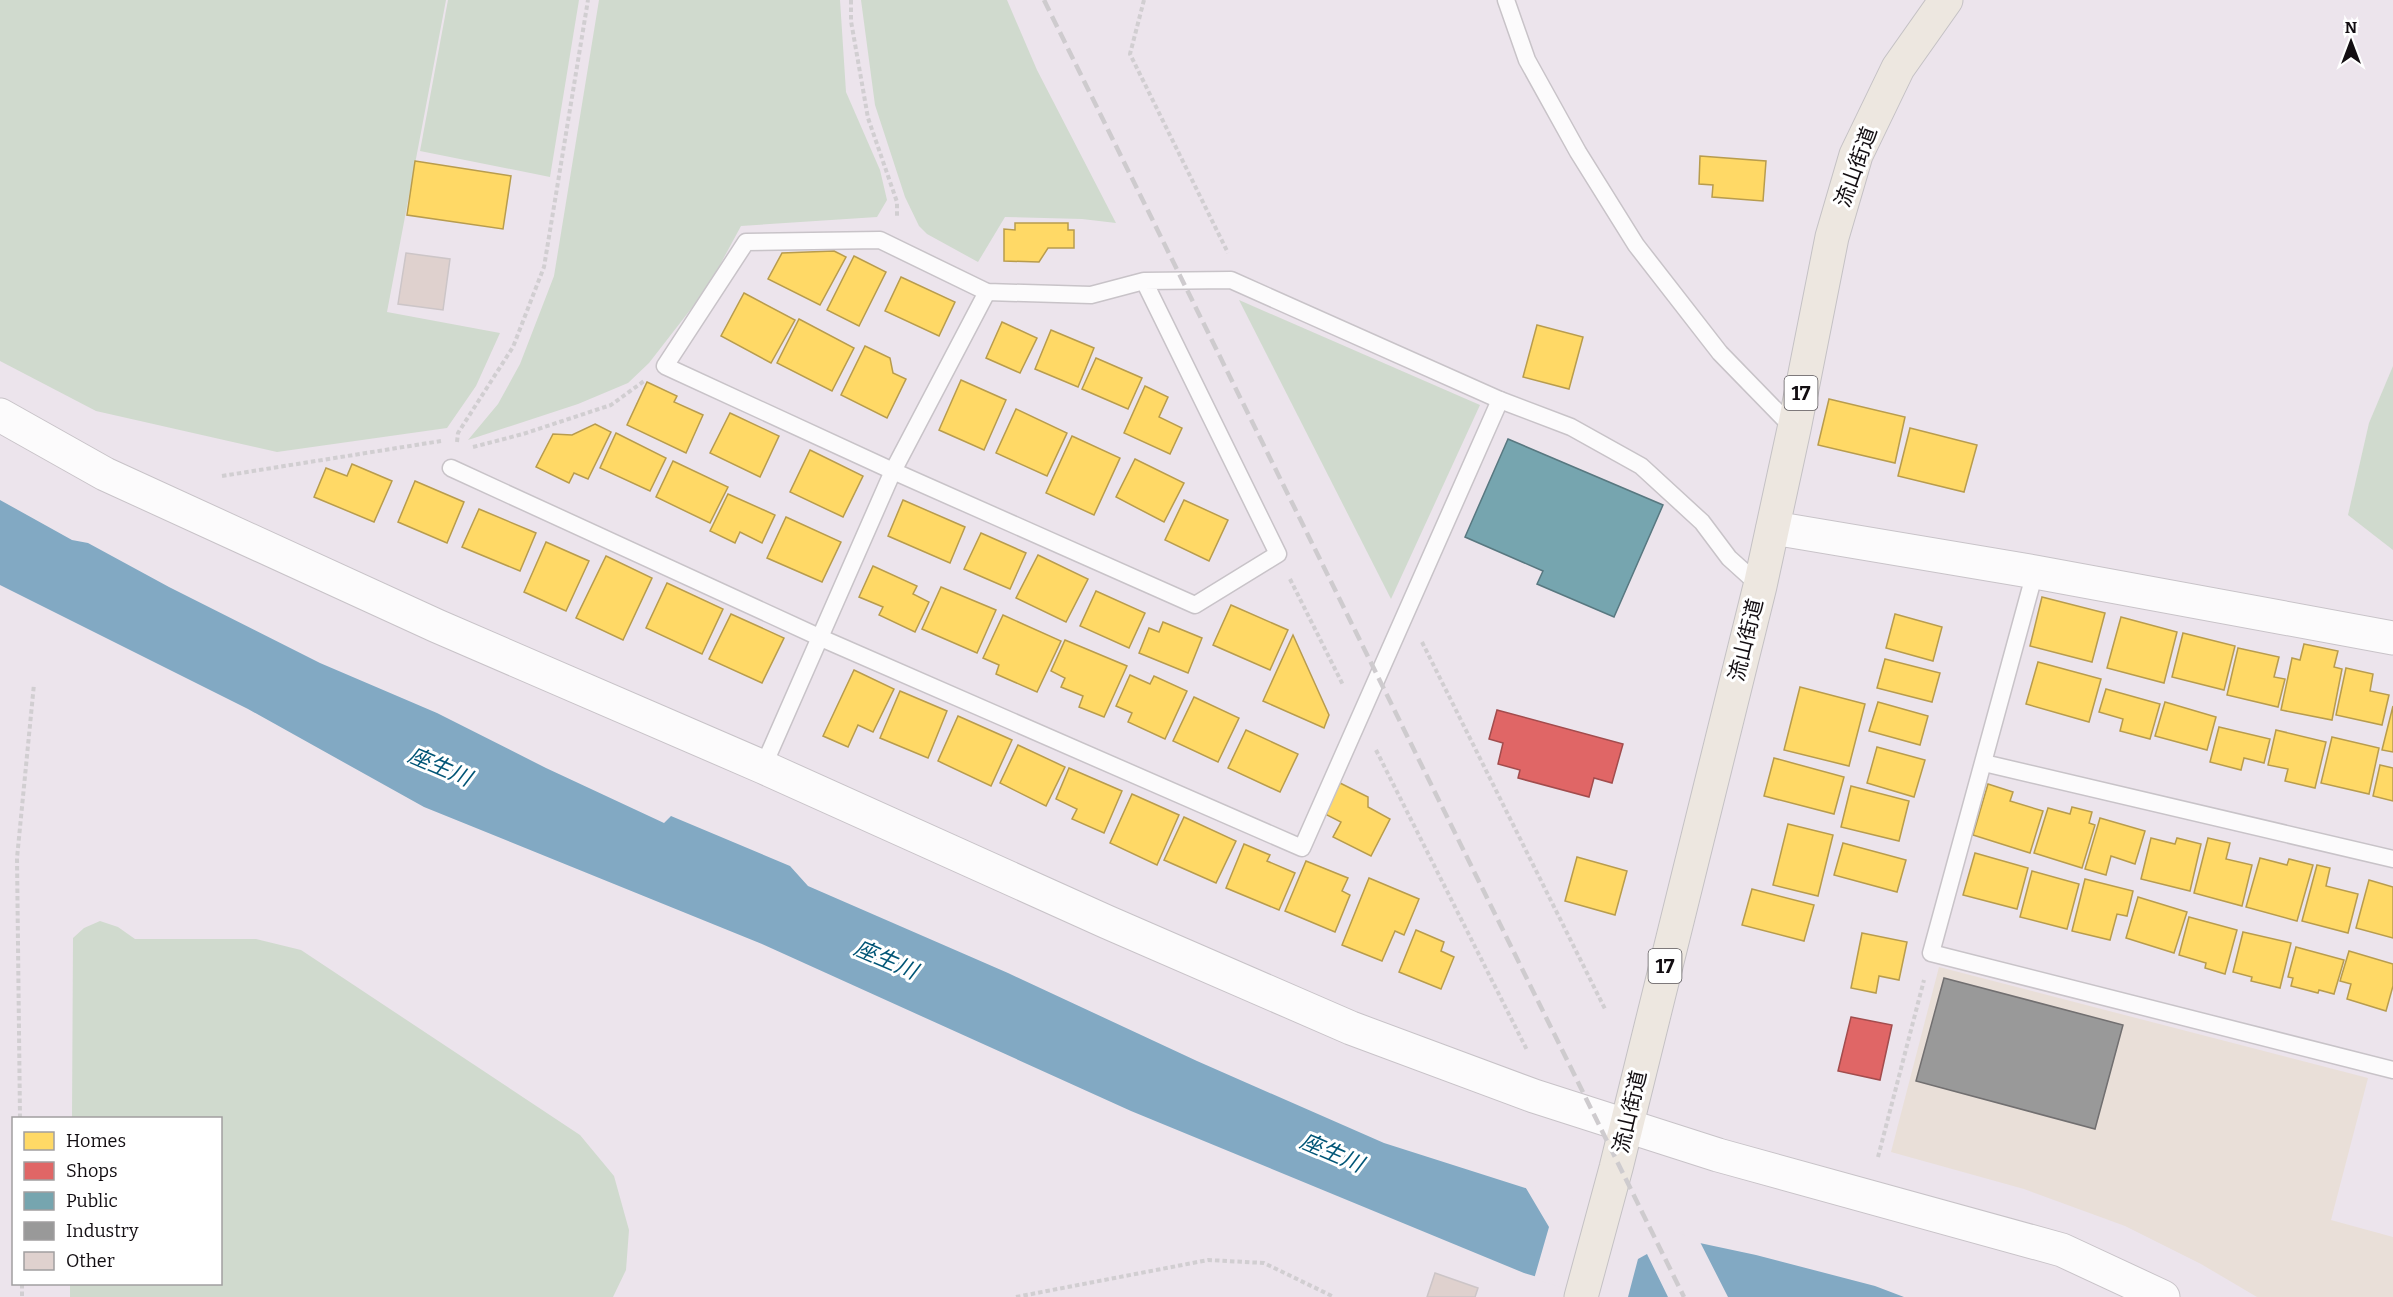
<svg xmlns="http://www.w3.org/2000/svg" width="2393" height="1297" font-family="Bitter,'Noto Sans JP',serif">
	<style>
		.industrial { fill: #e9dfd8 }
		.green { fill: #d0dace }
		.water { fill: #82a9c3 }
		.pier { fill: #ece4ec }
		.homes { fill: #ffd966; stroke: #b89c4d; stroke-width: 1.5 }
		.shops { fill: #e06666; stroke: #a24c4d; stroke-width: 1.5 }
		.public { fill: #76a5af; stroke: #587880; stroke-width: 1.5 }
		.industry { fill: #999; stroke: #716f70; stroke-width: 1.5 }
		.building { fill: #dfd1ce; stroke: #ccc5c7; stroke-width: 1.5 }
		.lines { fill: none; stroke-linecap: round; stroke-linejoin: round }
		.lane-casing { stroke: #c8c3c8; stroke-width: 19 }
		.street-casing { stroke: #c8c3c8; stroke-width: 35 }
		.secondary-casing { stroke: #c8c3c8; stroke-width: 35 }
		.primary-casing { stroke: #c4c1c4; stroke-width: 35 }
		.path { stroke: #d1ced1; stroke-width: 4; stroke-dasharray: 4.5 3; stroke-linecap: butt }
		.lane { stroke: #fcfbfc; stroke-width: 16 }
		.street { stroke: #fcfbfc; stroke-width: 33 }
		.secondary { stroke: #fcfbfc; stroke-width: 33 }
		.primary { stroke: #ede7e0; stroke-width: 33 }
		.rail { stroke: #cecbce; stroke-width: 4.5; stroke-dasharray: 12 6; stroke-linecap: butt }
		.labels { text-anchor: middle; stroke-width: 6; stroke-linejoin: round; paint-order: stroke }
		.shield { fill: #fff; stroke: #5a5659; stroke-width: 1.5 }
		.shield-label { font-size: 20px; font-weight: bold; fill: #130e12 }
		.street-label { font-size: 21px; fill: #130e12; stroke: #fff }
		.water-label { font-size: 22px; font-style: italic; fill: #015576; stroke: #fff }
	</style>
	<rect width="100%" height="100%" fill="#ece4ec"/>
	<path class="industrial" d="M1939,967L2368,1078L2331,1220L2393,1237V1297H2257L2201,1264L2125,1226L2024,1189L1891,1152Z"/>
	<g class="green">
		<path d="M0,0H446L387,312L500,333L476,386L447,428L277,452L96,411L0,361Z"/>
		<path d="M448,0H579L550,177L420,151Z"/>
		<path d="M599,0H840L846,92L880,170L887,200L877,217L741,226L708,287L649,363L628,383L578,404L468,440L498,404L520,364L554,276Z"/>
		<path d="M861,0H1007L1037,70L1116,223L1082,219L1005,217L978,262L927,234L919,226L905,197L875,105Z"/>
		<path d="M1239,300L1480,405L1391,599Z"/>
		<path d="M2393,366V550L2348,515L2369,423Z"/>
		<path d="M100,921L118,927L135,939H256L301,950L580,1135L614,1176L629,1230L626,1270L613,1297H70V1284H220V1118H72L73,938L84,928Z"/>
	</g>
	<path class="water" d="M0,500L72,540L88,543L169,587L320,663L437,713L546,768L664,823L671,816L790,866L808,886L1008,973L1197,1061L1384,1143L1695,1242L1756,1255L1875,1286L1904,1297H1604L1524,1273L1131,1111L762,944L424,807L248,709L0,585Z"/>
	<path class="pier" d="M1523,1183L1699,1240L1728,1297H1668L1647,1254L1638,1259L1628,1297H1594L1534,1279L1549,1227Z"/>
	<g class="homes">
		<path d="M1700,156L1766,161L1763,201L1712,197L1713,185L1699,184Z"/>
		<path d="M415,161L511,176L503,229L407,215Z"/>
		<path d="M1015,223H1068V230H1074V248H1048L1039,262L1004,261V229L1015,230Z"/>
		<path d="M834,251L846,257L820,305L768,279L782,253Z"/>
		<path d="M854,256L886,272L859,326L827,310Z"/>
		<path d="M901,277L955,302L939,336L885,311Z"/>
		<path d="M744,293L795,320L771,363L721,336Z"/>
		<path d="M799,319L854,348L832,391L777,363Z"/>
		<path d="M1002,322L1037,338L1020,373L986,358Z"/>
		<path d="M1537,325L1583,337L1569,389L1523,377Z"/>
		<path d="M1051,330L1094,348L1078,387L1035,369Z"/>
		<path d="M865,346L890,358L893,373L906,379L887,418L841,395Z"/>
		<path d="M1096,358L1142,378L1128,409L1082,389Z"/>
		<path d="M961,380L1006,400L984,450L939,430Z"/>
		<path d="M647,382L677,396L674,402L703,415L686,453L627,425Z"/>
		<path d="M1145,386L1168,397L1159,417L1182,428L1170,454L1124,433Z"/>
		<path d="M1829,399L1905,417L1895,463L1818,445Z"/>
		<path d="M1016,409L1067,433L1047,476L996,453Z"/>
		<path d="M730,413L779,436L760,477L710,453Z"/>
		<path d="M595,424L611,432L588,479L574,473L569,483L536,467L553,434L572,435Z"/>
		<path d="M1910,428L1977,445L1964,492L1898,476Z"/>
		<path d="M616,433L666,458L650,491L600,468Z"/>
		<path d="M1072,436L1120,458L1094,515L1046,493Z"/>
		<path d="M810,450L863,476L843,517L790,492Z"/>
		<path d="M1135,459L1184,483L1164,522L1116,497Z"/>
		<path d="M673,461L728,487L710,523L656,497Z"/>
		<path d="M352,464L392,481L374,522L314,497L326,468L347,476Z"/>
		<path d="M415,481L464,502L447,543L398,522Z"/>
		<path d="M728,494L775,515L762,543L740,532L735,543L710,531Z"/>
		<path d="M903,500L965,527L950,563L888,536Z"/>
		<path d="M1184,500L1228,520L1209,561L1165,540Z"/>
		<path d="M479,509L536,533L520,571L462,547Z"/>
		<path d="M786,517L841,542L822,582L767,558Z"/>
		<path d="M981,533L1026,553L1010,589L964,569Z"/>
		<path d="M546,542L589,561L566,611L524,592Z"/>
		<path d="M1038,555L1088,579L1066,622L1016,598Z"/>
		<path d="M606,556L652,578L623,640L576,618Z"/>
		<path d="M873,566L917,586L913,594L929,602L915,632L879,615L883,607L859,597Z"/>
		<path d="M667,583L723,609L702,654L646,628Z"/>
		<path d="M941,587L996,610L977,653L922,629Z"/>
		<path d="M1096,591L1145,613L1129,648L1080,626Z"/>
		<path d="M2042,597L2105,613L2092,662L2030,646Z"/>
		<path d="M1231,605L1288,630L1270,670L1213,645Z"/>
		<path d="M731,614L784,638L762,683L709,659Z"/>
		<path d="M1895,614L1942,627L1933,661L1886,648Z"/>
		<path d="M1003,615L1061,641L1037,692L996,674L999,665L983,658Z"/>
		<path d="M2121,617L2177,632L2164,683L2107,668Z"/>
		<path d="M1163,622L1202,638L1188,673L1139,653L1149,628L1159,632Z"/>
		<path d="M2183,633L2235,646L2224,690L2172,677Z"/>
		<path d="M1293,635L1329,715L1324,728L1263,701Z"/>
		<path d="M1065,640L1127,666L1104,717L1079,707L1083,696L1061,687L1065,678L1051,671Z"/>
		<path d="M2304,644L2338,651L2334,667L2342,669L2332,720L2281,710L2292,658L2300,660Z"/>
		<path d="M2238,648L2279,657L2274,677L2285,679L2278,707L2227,695Z"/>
		<path d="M1885,659L1940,673L1932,702L1877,688Z"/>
		<path d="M2038,662L2101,679L2089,722L2026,704Z"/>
		<path d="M2346,668L2373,674L2370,691L2389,695L2382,725L2336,715Z"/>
		<path d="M854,670L894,689L873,732L858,725L848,747L823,736Z"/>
		<path d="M1130,675L1150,684L1154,676L1187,691L1165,739L1128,722L1132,713L1116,706Z"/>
		<path d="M1800,687L1865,704L1849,766L1784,750Z"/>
		<path d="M2106,689L2160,704L2150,739L2120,731L2123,719L2099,712Z"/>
		<path d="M900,691L947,711L928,758L880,738Z"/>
		<path d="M1194,697L1239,718L1218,762L1173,741Z"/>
		<path d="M1878,702L1928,716L1920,745L1869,731Z"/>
		<path d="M2165,702L2216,717L2207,750L2155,736Z"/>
		<path d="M2393,706V752L2382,750Z"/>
		<path d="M958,716L1012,740L991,786L938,761Z"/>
		<path d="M2219,727L2270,739L2264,763L2244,758L2241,770L2210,762Z"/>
		<path d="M1246,730L1298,754L1280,792L1228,768Z"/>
		<path d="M2276,730L2326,742L2315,788L2285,781L2288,769L2268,765Z"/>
		<path d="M2332,737L2379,748L2369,794L2321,783Z"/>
		<path d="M1018,745L1065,767L1046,806L1000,783Z"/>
		<path d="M1877,747L1925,760L1914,797L1867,783Z"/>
		<path d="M1774,758L1844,777L1834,814L1764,796Z"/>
		<path d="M2380,765L2393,768V801L2373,796Z"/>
		<path d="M1069,768L1122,791L1104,833L1072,819L1077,809L1056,799Z"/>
		<path d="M1340,783L1368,797V807L1390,819L1371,856L1333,837L1341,822L1325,814Z"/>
		<path d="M1988,784L2013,792L2010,801L2043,811L2030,853L1973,835Z"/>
		<path d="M1851,786L1909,801L1899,841L1841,827Z"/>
		<path d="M1132,794L1179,815L1157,865L1110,843Z"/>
		<path d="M2072,807L2092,812L2089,823L2095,825L2082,868L2034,853L2048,808L2070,814Z"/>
		<path d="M1184,817L1236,841L1216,883L1164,860Z"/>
		<path d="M2100,818L2145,831L2135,864L2111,856L2106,875L2085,869Z"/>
		<path d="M1788,824L1833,835L1818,896L1773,885Z"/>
		<path d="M2151,838L2175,844L2177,838L2201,844L2190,891L2141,879Z"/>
		<path d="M2208,838L2230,843L2226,859L2252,865L2242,906L2194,893Z"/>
		<path d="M1843,843L1906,860L1897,892L1834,875Z"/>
		<path d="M1244,844L1270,855L1267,861L1295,873L1279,910L1226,888Z"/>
		<path d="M1975,853L2028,868L2017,909L1963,895Z"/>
		<path d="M1577,857L1627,871L1615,915L1565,901Z"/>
		<path d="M2260,858L2287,865L2289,859L2313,865L2297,921L2246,907Z"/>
		<path d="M1306,861L1348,878L1342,891L1350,895L1335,932L1285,911Z"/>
		<path d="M2317,865L2330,868L2326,886L2358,894L2348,933L2302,921Z"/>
		<path d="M2032,871L2079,884L2067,929L2020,917Z"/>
		<path d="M1369,878L1419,899L1404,935L1395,931L1382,961L1342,945Z"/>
		<path d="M2085,879L2133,891L2127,916L2117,914L2110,940L2072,931Z"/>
		<path d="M2369,880L2393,887V938L2356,928Z"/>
		<path d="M1752,889L1814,905L1804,941L1742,925Z"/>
		<path d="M2138,897L2187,912L2174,953L2126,938Z"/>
		<path d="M2189,917L2237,930L2225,974L2205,968L2206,963L2179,955Z"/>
		<path d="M1416,930L1444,942L1441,951L1454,957L1441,989L1399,972Z"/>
		<path d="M2243,932L2291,943L2280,988L2251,981L2252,977L2233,972Z"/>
		<path d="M1862,933L1907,942L1899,980L1879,976L1876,993L1851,988Z"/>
		<path d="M2296,947L2344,960L2334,994L2319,990L2318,993L2291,986L2293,978L2288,977Z"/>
		<path d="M2349,951L2393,964V986L2386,1011L2347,999L2351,984L2340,981Z"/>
	</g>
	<g class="shops">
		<path d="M1497,710L1623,744L1612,783L1594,778L1589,797L1518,778L1520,770L1498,764L1503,743L1489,739Z"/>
		<path d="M1851,1017L1892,1025L1880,1080L1838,1071Z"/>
	</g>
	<path class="public" d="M1508,439L1663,505L1614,617L1537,584L1543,571L1465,537Z"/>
	<path class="industry" d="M1944,978L2123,1025L2095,1129L1916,1081Z"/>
	<g class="building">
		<path d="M406,253L450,259L443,310L398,304Z"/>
		<path d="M1435,1273L1478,1288L1475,1297H1427Z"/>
	</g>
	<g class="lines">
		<g class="lane-casing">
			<g id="lane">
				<path d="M1506,0L1527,60L1578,152L1636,245L1720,353L1794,429"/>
				<path d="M1144,281L1278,554L1195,605L893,471L665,366L746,242L880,240L987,292L1091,295L1144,281L1231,280L1500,400L1571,427L1641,466L1702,522L1729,558L1760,586"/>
				<path d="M451,468L821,638L1302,848L1500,400"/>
				<path d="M2035,572L1931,953L2393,1070"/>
				<path d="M1984,763L2393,859"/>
				<path d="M763,767L893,471L987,292"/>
			</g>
		</g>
		<g class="street-casing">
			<path id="street" d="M1773,528L2035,572L2393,638"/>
		</g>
		<g class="secondary-casing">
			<path id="secondary" d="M0,415L105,474L437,626L763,767L1107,922L1351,1028L1534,1096L1718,1155L2062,1250L2163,1297"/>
		</g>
		<g class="primary-casing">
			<path id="primary" d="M1581,1297L1616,1168L1760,586L1794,429L1832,237L1856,155L1898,68L1946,0"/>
		</g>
		<g class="path">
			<path d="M851,0V21L868,118L897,202V217"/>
			<path d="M1144,0L1130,54L1228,253"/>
			<path d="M457,442L458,433L513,347L544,267L588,0"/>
			<path d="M473,447L523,434L611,405L644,381"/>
			<path d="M222,476L441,441"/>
			<path d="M1290,579L1343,685"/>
			<path d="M1422,642L1606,1011"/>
			<path d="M1376,750L1527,1050"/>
			<path d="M20,1118L17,858L34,684"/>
			<path d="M1878,1157L1924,980"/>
			<path d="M22,1284V1297"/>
			<path d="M1016,1297L1208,1260L1264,1263L1334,1297"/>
		</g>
		<use href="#lane" class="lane"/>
		<use href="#street" class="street"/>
		<use href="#secondary" class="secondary"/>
		<use href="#primary" class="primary"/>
		<path class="rail" d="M1044,0L1684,1297"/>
	</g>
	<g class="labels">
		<g class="shield">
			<rect x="1784.5" y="376" width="33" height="34" rx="4.5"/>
			<rect x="1648.5" y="949" width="33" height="34" rx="4.5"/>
		</g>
		<g class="shield-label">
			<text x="1801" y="400">17</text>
			<text x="1665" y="973">17</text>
		</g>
		<g class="street-label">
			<text transform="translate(1856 167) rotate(-70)" y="7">流山街道</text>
			<text transform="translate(1746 640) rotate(-76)" y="7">流山街道</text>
			<text transform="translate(1630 1112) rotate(-77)" y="7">流山街道</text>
		</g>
		<g class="water-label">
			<text transform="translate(440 766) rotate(23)" y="8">座生川</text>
			<text transform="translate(886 959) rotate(23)" y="8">座生川</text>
			<text transform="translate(1332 1152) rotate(23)" y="8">座生川</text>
		</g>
	</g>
	<rect x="12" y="1117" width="210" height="168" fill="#ffffff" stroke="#a19fa0" stroke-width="1.5"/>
	<rect x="24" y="1132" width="30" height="18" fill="#ffd966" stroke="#a19fa0" stroke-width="1.5"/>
	<text x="66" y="1147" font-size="18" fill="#130e12">Homes</text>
	<rect x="24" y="1162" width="30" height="18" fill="#e06666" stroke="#a19fa0" stroke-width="1.5"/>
	<text x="66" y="1177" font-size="18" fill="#130e12">Shops</text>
	<rect x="24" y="1192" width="30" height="18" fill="#76a5af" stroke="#a19fa0" stroke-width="1.5"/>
	<text x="66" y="1207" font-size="18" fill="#130e12">Public</text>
	<rect x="24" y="1222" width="30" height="18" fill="#999999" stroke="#a19fa0" stroke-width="1.5"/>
	<text x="66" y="1237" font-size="18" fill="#130e12">Industry</text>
	<rect x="24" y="1252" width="30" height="18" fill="#dfd1ce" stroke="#a19fa0" stroke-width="1.5"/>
	<text x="66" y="1267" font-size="18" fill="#130e12">Other</text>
	<g transform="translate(2351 42)" stroke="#ffffff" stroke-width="4.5" paint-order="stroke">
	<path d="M0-4.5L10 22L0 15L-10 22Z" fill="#130e12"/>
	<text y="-9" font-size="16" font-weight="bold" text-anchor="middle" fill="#130e12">N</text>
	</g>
</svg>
